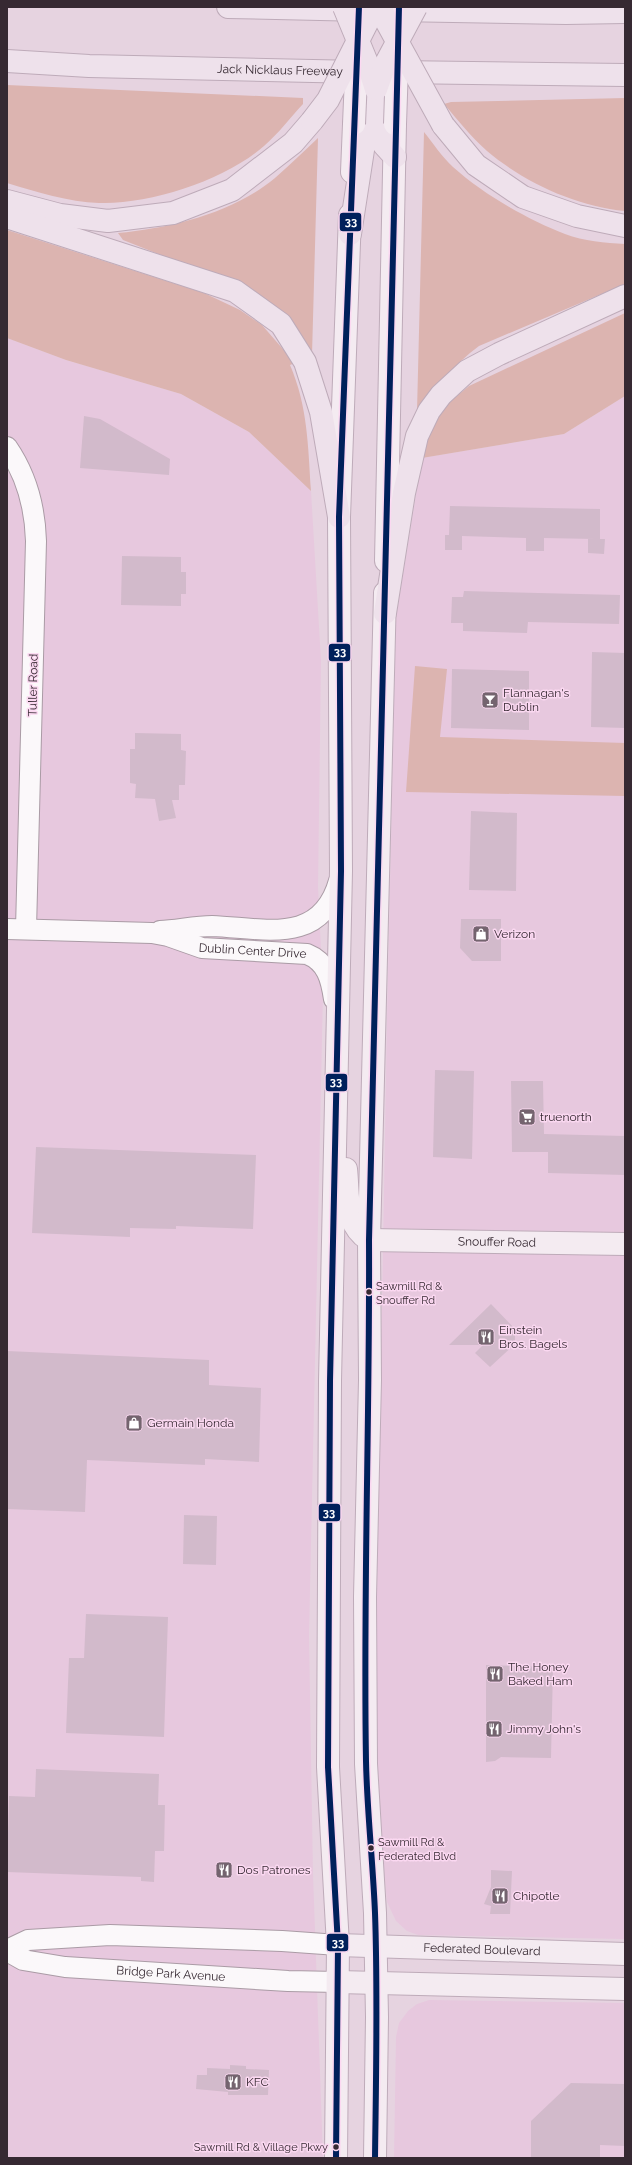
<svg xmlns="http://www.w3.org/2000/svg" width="632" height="2165" font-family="Raleway,sans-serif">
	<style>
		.built { fill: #e7c8de }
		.green { fill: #dcb4b0 }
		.building { fill: #d2bacb }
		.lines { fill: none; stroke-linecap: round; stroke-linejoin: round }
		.minor-casing { stroke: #aa9ba5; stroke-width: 22 }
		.major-casing { stroke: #beabb9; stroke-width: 24 }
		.highway-casing { stroke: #beabb9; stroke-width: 24 }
		.minor { stroke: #fbf8fa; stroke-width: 20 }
		.major { stroke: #f4ebf1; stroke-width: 22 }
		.highway { stroke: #eee1eb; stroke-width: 22 }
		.major-bridge-casing { stroke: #beabb9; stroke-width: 24; stroke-linecap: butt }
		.highway-bridge-casing { stroke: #beabb9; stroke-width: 24; stroke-linecap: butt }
		.major-bridge { stroke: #f4ebf1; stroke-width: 22 }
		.highway-bridge { stroke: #eee1eb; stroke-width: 22 }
		.bus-1-casing { stroke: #fbd8f1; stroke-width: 9 }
		.bus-1 { stroke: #00205b; stroke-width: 6 }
		.bus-dot { fill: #362932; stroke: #fbd8f1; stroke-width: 1.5 }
		.labels { text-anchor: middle; stroke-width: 3; stroke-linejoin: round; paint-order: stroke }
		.bus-label { font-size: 11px; fill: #362932; stroke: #fbd8f1; text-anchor: start }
		.street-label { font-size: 12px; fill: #362932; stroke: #fbd8f1 }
		.poi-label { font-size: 12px; fill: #362932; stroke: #fbd8f1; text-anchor: start }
		.line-badge { stroke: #fbd8f1; stroke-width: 1.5 }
		.badge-label { font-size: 11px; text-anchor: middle; font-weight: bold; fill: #fff }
	</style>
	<rect width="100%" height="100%" fill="#e6d3e0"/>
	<g class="built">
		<path d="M7,338L66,360L181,394L249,432L311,491L321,661L318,887L323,992L309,1636L313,1874L323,2158H7Z"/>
		<path d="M625,396V1939L418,1935L407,1931L396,1921L387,1902L377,1788L376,1648L387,1021L396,618L422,458L564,434Z"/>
		<path d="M429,2000L625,2003V2158H394L396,2037L399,2023L408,2011L417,2004Z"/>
	</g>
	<g class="green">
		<path d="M7,85L303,98V104C290,118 278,134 264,146C226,180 149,205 99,203C68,202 37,192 7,183Z"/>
		<path d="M625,98V211C576,206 525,183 487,151C471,137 458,120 444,104L451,102Z"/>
		<path d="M424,132C433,143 442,157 453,167C483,194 528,220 565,234C584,241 605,243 625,244V284L479,346C454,364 437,387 419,412L417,411Z"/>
		<path d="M318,138L312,355L224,280L123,240L118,233C171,228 233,213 275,178C290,165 304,151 318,138Z"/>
		<path d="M7,230L204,293L240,310L262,325L295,363L290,365C308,407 308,446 311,491L249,432L181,394L66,360L7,338Z"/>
		<path d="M625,313V396L564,434L422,458L429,434L441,409L469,386Z"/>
		<path d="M415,666L447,669L440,737L625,743V796L406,792Z"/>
	</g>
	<g class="building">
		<path d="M84,416L100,419L170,459L169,475L80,468Z"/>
		<path d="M450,506L600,509V539H605L604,554L588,553V539H595L544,538V551H526V538L462,536V550H445V535H449Z"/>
		<path d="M122,556L181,557V572H186V594H181V606L121,605Z"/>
		<path d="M464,591L620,595L619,624L528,622L527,633L463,631V623H451L452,597H463Z"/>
		<path d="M592,652L625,653V728L591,727Z"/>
		<path d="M452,669L529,671V730L451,728Z"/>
		<path d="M135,733L181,734V750L186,751L185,785H179V800H172L176,818L159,821L155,799L135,798L136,784L130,783V749H135Z"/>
		<path d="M471,811L517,813L516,891L469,890Z"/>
		<path d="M461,919H501V961H472L460,948Z"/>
		<path d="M435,1070L474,1071L472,1159L433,1157Z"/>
		<path d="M511,1081H543L544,1134L625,1136V1175L548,1173V1152H512Z"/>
		<path d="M36,1147L256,1155L253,1229L176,1226V1229L130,1228V1237L32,1233Z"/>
		<path d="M491,1304L515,1329V1344L490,1367L475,1353L483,1345H449Z"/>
		<path d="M7,1351L209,1360V1385L261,1388L259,1462L205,1459V1465L87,1460L85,1512L7,1509Z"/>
		<path d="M184,1515L217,1516L216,1565L183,1564Z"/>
		<path d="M86,1614L168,1617L164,1737L66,1733L69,1658H84Z"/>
		<path d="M486,1665L553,1667L551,1758L501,1757L495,1761L486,1762Z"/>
		<path d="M36,1769L159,1774L158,1805H165L164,1851H155L154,1882L141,1881V1877L7,1872L9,1796L35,1797Z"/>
		<path d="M491,1870L512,1871L510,1914H490L491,1906L484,1904L491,1887Z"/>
		<path d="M230,2065L246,2066V2069L269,2070L268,2095H228V2092L196,2089L197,2075H207V2068L230,2069Z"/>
		<path d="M571,2083L625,2084V2146L600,2145V2158H531V2121Z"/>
	</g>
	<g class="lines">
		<g class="minor-casing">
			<g id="minor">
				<path d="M7,447C27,476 35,506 36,541L26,929"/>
				<path id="s1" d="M7,929L152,933L168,936L202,948L307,954C327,962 331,979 334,999"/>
				<path d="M160,931C178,930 195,926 212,926C264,928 321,946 339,881"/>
				<path d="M7,1950L28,1940L110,1935L282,1941L338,1945"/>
				<path id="s2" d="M7,1951L23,1960L65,1967L288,1981L338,1982"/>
			</g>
		</g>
		<g class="major-casing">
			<g id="major">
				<path d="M352,172L354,124"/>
				<path d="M386,561L395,124"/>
				<path d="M346,1169C349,1196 344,1224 369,1240"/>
				<path id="s3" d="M369,1240L625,1244"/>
				<path id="s4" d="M338,1945L625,1954"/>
				<path d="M338,1982L625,1989"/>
				<path d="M336,2158L338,1945L328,1767L330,1381L341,871L339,517L350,215"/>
				<path d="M375,2158L377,2017L375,1913L366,1764L365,1597L370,1380L369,1240L385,593"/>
			</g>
		</g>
		<g class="highway-casing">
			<g id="highway">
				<path d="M228,7L364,10"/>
				<path d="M396,10L566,13L625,12"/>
				<path id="s5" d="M7,61L89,66L360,72"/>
				<path d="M396,72L625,75"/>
				<path d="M378,101L384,145L395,157"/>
				<path d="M443,125L476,165L523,197L577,216L625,226"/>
				<path d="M7,201L60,215L108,221L173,213L232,190L293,143L312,121"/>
				<path d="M7,217L235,291L281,324L305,362L321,412L339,517"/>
				<path d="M350,234L363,150L376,89"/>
				<path d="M385,613L404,493L417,436L429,411L441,395L467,371L499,354L625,296"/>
			</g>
		</g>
		<use href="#minor" class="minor"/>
		<use href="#major" class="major"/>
		<use href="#highway" class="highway"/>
		<g class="major-bridge-casing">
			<g id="major-bridge">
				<path d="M354,124L359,7"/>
				<path d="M395,124L399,7"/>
			</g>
		</g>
		<g class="highway-bridge-casing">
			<g id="highway-bridge">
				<path d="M344,7L368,65L376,89"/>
				<path d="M381,7L386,21L443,125"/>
				<path d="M376,89L385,65L416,7"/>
				<path d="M312,121L328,100L375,7"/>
			</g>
		</g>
		<use href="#major-bridge" class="major-bridge"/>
		<use href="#highway-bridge" class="highway-bridge"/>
		<g class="bus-1-casing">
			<g id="bus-1">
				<path d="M336,2158L338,1945L328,1767L330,1381L341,871L339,517L359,7"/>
				<path d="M375,2158C376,2076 378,1995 375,1913C373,1863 367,1812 366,1761C363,1588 370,1414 369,1240L399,7"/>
			</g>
		</g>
		<use href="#bus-1" class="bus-1"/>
	</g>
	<defs>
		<g id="bar-square" transform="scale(0.9)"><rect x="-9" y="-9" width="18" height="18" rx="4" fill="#74646f" stroke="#fbd8f1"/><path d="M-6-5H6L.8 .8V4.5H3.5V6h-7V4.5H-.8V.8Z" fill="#fff"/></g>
		<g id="shop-square" transform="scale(0.9)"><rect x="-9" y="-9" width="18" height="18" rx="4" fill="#74646f" stroke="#fbd8f1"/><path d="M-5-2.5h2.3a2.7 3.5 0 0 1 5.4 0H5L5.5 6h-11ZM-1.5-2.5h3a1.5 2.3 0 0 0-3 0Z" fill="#fff"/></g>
		<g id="supermarket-square" transform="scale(0.9)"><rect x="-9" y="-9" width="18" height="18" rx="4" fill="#74646f" stroke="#fbd8f1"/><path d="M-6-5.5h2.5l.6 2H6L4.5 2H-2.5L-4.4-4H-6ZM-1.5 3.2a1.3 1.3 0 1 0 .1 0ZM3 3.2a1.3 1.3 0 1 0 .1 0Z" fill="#fff"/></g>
		<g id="restaurant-square" transform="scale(0.9)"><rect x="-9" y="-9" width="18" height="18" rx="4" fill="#74646f" stroke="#fbd8f1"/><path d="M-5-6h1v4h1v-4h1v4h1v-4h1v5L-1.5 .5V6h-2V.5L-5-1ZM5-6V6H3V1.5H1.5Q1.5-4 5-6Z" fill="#fff"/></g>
	</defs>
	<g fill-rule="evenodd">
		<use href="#bar-square" x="490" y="700"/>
		<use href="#shop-square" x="481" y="934"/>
		<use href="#supermarket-square" x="527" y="1117"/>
		<use href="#restaurant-square" x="486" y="1337"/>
		<use href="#shop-square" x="134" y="1423"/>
		<use href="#restaurant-square" x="495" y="1674"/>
		<use href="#restaurant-square" x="494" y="1729"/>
		<use href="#restaurant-square" x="224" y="1870"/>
		<use href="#restaurant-square" x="500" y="1896"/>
		<use href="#restaurant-square" x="233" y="2082"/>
	</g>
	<g class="bus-dot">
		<circle cx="369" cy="1292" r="3.5"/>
		<circle cx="371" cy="1848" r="3.5"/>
		<circle cx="336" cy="2147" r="3.5"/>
	</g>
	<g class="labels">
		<g class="bus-label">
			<text x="376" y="1290">Sawmill Rd &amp;<tspan x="376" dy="14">Snouffer Rd</tspan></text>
			<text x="378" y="1846">Sawmill Rd &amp;<tspan x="378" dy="14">Federated Blvd</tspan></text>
			<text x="328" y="2151" text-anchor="end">Sawmill Rd &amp; Village Pkwy</text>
		</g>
		<g class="street-label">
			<text dy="4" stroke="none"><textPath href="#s5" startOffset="273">Jack Nicklaus Freeway</textPath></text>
			<text transform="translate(33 685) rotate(-89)" y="4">Tuller Road</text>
			<text dy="4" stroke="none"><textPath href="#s1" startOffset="248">Dublin Center Drive</textPath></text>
			<text dy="4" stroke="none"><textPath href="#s3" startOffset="128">Snouffer Road</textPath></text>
			<text dy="4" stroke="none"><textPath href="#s4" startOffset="144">Federated Boulevard</textPath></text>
			<text dy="4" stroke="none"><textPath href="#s2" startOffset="167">Bridge Park Avenue</textPath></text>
		</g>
		<g class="poi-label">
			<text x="503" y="697">Flannagan's<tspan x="503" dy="14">Dublin</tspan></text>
			<text x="494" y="938">Verizon</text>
			<text x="540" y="1121">truenorth</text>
			<text x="499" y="1334">Einstein<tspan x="499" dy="14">Bros. Bagels</tspan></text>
			<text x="147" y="1427">Germain Honda</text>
			<text x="508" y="1671">The Honey<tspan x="508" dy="14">Baked Ham</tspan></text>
			<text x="507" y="1733">Jimmy John's</text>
			<text x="237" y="1874">Dos Patrones</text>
			<text x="513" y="1900">Chipotle</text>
			<text x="246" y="2086">KFC</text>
		</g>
	</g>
	<g class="line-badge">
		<rect x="339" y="212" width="23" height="20" rx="4" fill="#00205b"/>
		<rect x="328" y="643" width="23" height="19" rx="4" fill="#00205b"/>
		<rect x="325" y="1073" width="23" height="19" rx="4" fill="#00205b"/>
		<rect x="318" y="1503" width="23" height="19" rx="4" fill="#00205b"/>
		<rect x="326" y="1933" width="23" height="19" rx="4" fill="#00205b"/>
	</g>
	<g class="badge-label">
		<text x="351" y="226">33</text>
		<text x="340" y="656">33</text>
		<text x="336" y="1086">33</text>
		<text x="329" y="1517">33</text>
		<text x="338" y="1947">33</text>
	</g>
	<rect width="632" height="2165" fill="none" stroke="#362932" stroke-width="16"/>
</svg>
